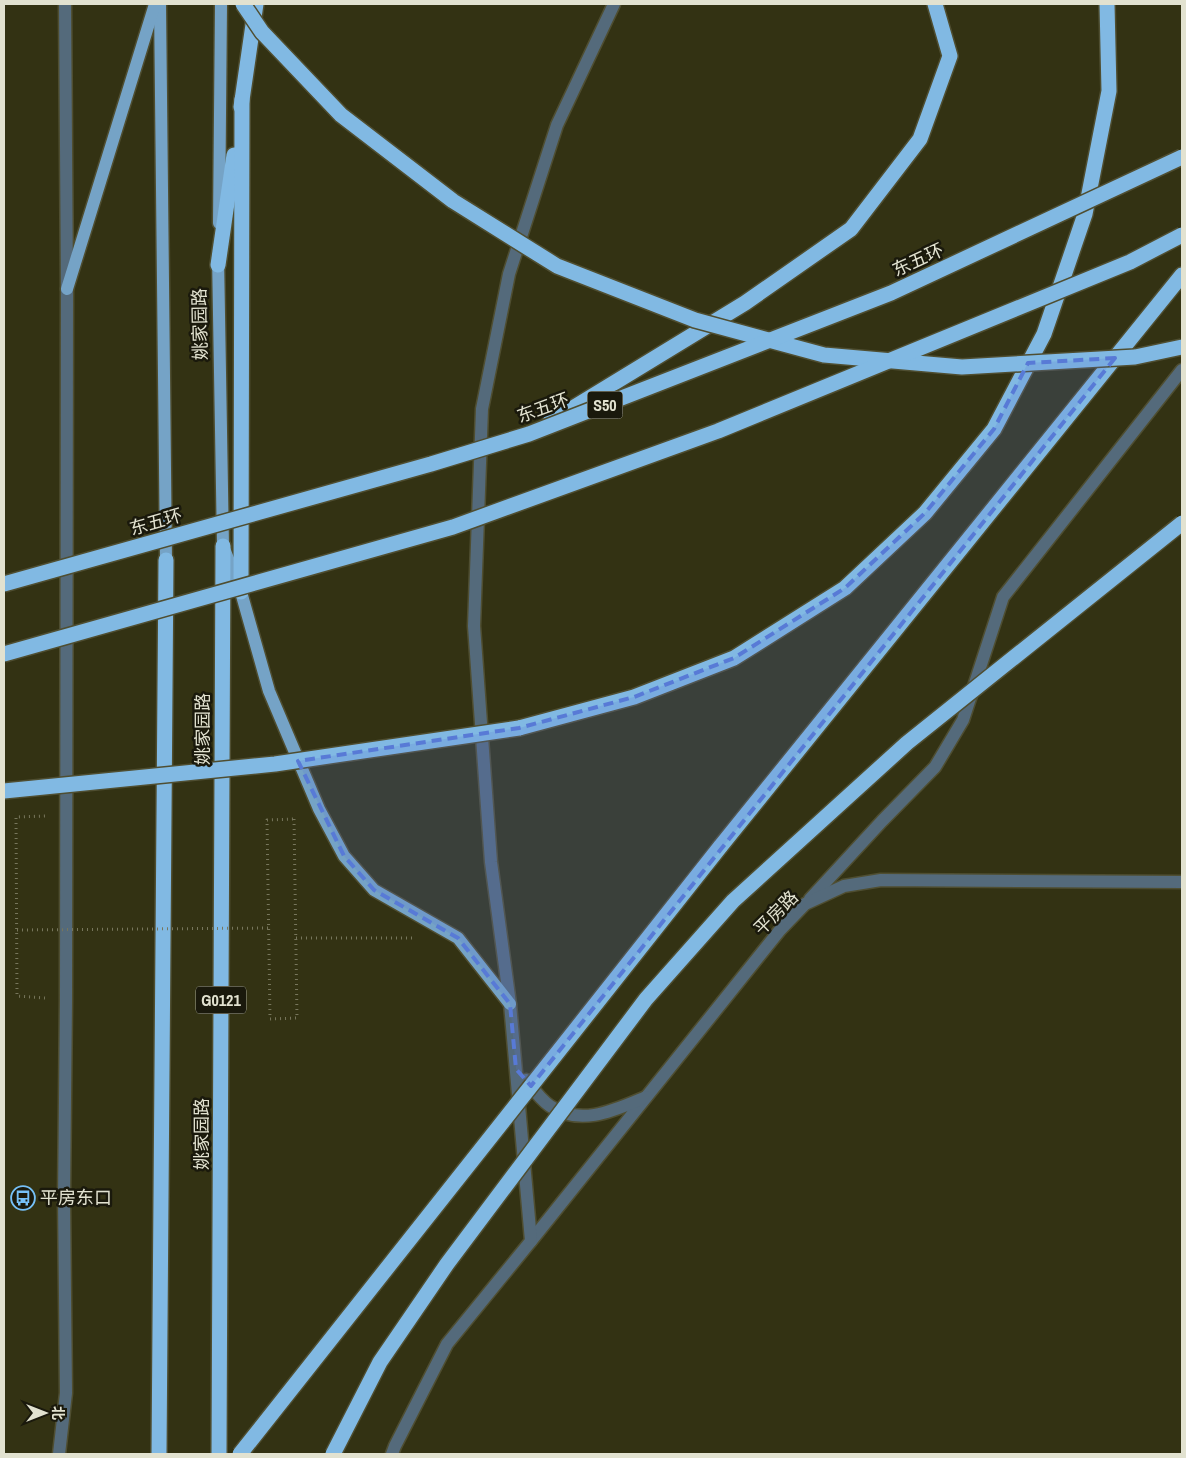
<svg xmlns="http://www.w3.org/2000/svg" width="1186" height="1458" font-family="'Archivo Narrow','Noto Sans SC',sans-serif">
	<style>
		.lines { fill: none; stroke-linecap: round; stroke-linejoin: round }
		.minor-casing { stroke: #4f4e31; stroke-width: 15 }
		.tertiary-casing { stroke: #4f4e31; stroke-width: 15 }
		.primary-casing { stroke: #4f4e31; stroke-width: 15 }
		.motorway-casing { stroke: #4f4e31; stroke-width: 18 }
		.path { stroke: #77765c; stroke-width: 3; stroke-dasharray: 1 4; stroke-linecap: butt }
		.minor { stroke: #546a7b; stroke-width: 12 }
		.tertiary { stroke: #546a7b; stroke-width: 12 }
		.primary { stroke: #75a3c6; stroke-width: 12 }
		.motorway { stroke: #81b9e3; stroke-width: 15 }
		.motorway-bridge-casing { stroke: #4f4e31; stroke-width: 18; stroke-linecap: butt }
		.path-bridge { stroke: #77765c; stroke-width: 3; stroke-dasharray: 1 4; stroke-linecap: butt }
		.motorway-bridge { stroke: #81b9e3; stroke-width: 15 }
		.marked { fill: #587ad6; fill-opacity: 0.2; stroke: #587ad6; stroke-width: 4; stroke-dasharray: 10 6; stroke-linejoin: round }
		.labels { text-anchor: middle; stroke-width: 5; stroke-linejoin: round; paint-order: stroke }
		.shield { fill: #1a190c; stroke: #a6a695; stroke-width: 1 }
		.shield-label { font-size: 16px; font-weight: bold; fill: #e2e2d0 }
		.street-label { font-size: 18px; fill: #e2e2d0; stroke: #1a190c }
		.poi-label { font-size: 18px; fill: #e2e2d0; stroke: #1a190c; text-anchor: start }
	</style>
	<rect width="100%" height="100%" fill="#333213"/>
	<g class="lines">
		<g class="minor-casing">
			<g id="minor">
				<path d="M810,899L882,821L935,767L963,720L1003,597L1182,370"/>
				<path d="M531,1241L780,930L805,904L844,886L881,880L1182,882"/>
			</g>
		</g>
		<g class="tertiary-casing">
			<g id="tertiary">
				<path d="M526,1080C533,1089 541,1100 550,1106C581,1127 615,1110 646,1097"/>
				<path d="M59,1454L66,1393L64,1199L66,999L67,289L65,4"/>
				<path d="M392,1454L395,1446L447,1344L531,1241L510,1004L491,862L474,626L482,409L509,274L557,125L614,4"/>
			</g>
		</g>
		<g class="primary-casing">
			<g id="primary">
				<path d="M160,4L166,560"/>
				<path d="M219,223L221,4"/>
				<path d="M218,256L223,546L241,592L269,691L319,809L344,856L374,890L458,938L510,1004"/>
				<path d="M67,289L155,4"/>
			</g>
		</g>
		<g class="motorway-casing">
			<g id="motorway">
				<path d="M241,107L256,4"/>
				<path d="M218,265L234,155"/>
				<path d="M550,422L745,303L851,229L920,139L950,56L935,4"/>
				<path d="M241,592L242,99"/>
				<path d="M519,728L634,697L734,658L845,588L925,513L994,429L1044,334L1085,214L1109,91L1107,4"/>
				<path d="M720,847L1182,275"/>
				<path d="M159,1454L166,560"/>
				<path d="M219,1454L223,546"/>
			</g>
		</g>
		<g class="path">
			<path d="M294,819L297,1018L270,1019L267,820Z"/>
			<path d="M296,938H415"/>
			<path d="M45,998L17,996L16,817L46,816"/>
		</g>
		<use href="#minor" class="minor"/>
		<use href="#tertiary" class="tertiary"/>
		<use href="#primary" class="primary"/>
		<use href="#motorway" class="motorway"/>
		<g class="motorway-bridge-casing">
			<g id="motorway-bridge">
				<path d="M243,4L262,32L341,115L453,201L557,266L695,320L824,355L962,367L1135,357L1182,347"/>
				<path d="M4,584L431,464L529,434L891,293L1182,157"/>
				<path d="M4,654L453,527L718,431L1130,262L1182,235"/>
				<path d="M4,791L275,764L519,728"/>
				<path d="M240,1454L720,847"/>
				<path d="M333,1454L380,1362L447,1264L646,999L733,901L907,743L1182,523"/>
			</g>
		</g>
		<path class="path-bridge" d="M17,930L269,928"/>
		<use href="#motorway-bridge" class="motorway-bridge"/>
	</g>
	<path class="marked" d="M1115,358L531,1086L516,1069L510,1004L458,938L374,890L344,856L298,761L519,728L634,697L734,658L845,588L925,513L994,429L1028,363Z"/>
	<defs>
		<g id="bus-ring" transform="scale(1.25)"><circle r="9.5" fill="#1a190c" stroke="#76c0f7" stroke-width="1.5"/><path d="M-5-6H5V4H4V6H2V4H-2V6H-4V4H-5ZM-3.5-4V0h7V-4ZM-3.5 1.2v1.5H-2V1.2ZM2 1.2v1.5H3.5V1.2Z" fill="#76c0f7"/></g>
	</defs>
	<g fill-rule="evenodd">
		<use href="#bus-ring" x="23" y="1198"/>
	</g>
	<g class="labels">
		<g class="shield">
			<rect x="587.5" y="391.5" width="35" height="27" rx="4"/>
			<rect x="196" y="986.5" width="50" height="27" rx="4"/>
		</g>
		<g class="shield-label">
			<text x="605" y="411">S50</text>
			<text x="221" y="1006">G0121</text>
		</g>
		<g class="street-label">
			<text transform="translate(918 260) rotate(-25)" y="6">东五环</text>
			<text transform="translate(200 324) rotate(-91)" y="6">姚家园路</text>
			<text transform="translate(543 408) rotate(-20)" y="6">东五环</text>
			<text transform="translate(156 522) rotate(-16)" y="6">东五环</text>
			<text transform="translate(203 729) rotate(-90)" y="6">姚家园路</text>
			<text transform="translate(776 913) rotate(-45)" y="6">平房路</text>
			<text transform="translate(202 1134) rotate(-90)" y="6">姚家园路</text>
		</g>
		<g class="poi-label">
			<text x="40" y="1204">平房东口</text>
		</g>
	</g>
	<rect width="1186" height="1458" fill="none" stroke="#e2e2d0" stroke-width="10"/>
	<g transform="translate(45 1413) rotate(90)" stroke="#1a190c" stroke-width="4" paint-order="stroke">
	<path d="M0-4L9 19L0 12L-9 19Z" fill="#e2e2d0"/>
	<text y="-8" font-size="14" font-weight="bold" text-anchor="middle" fill="#e2e2d0">北</text>
	</g>
</svg>
